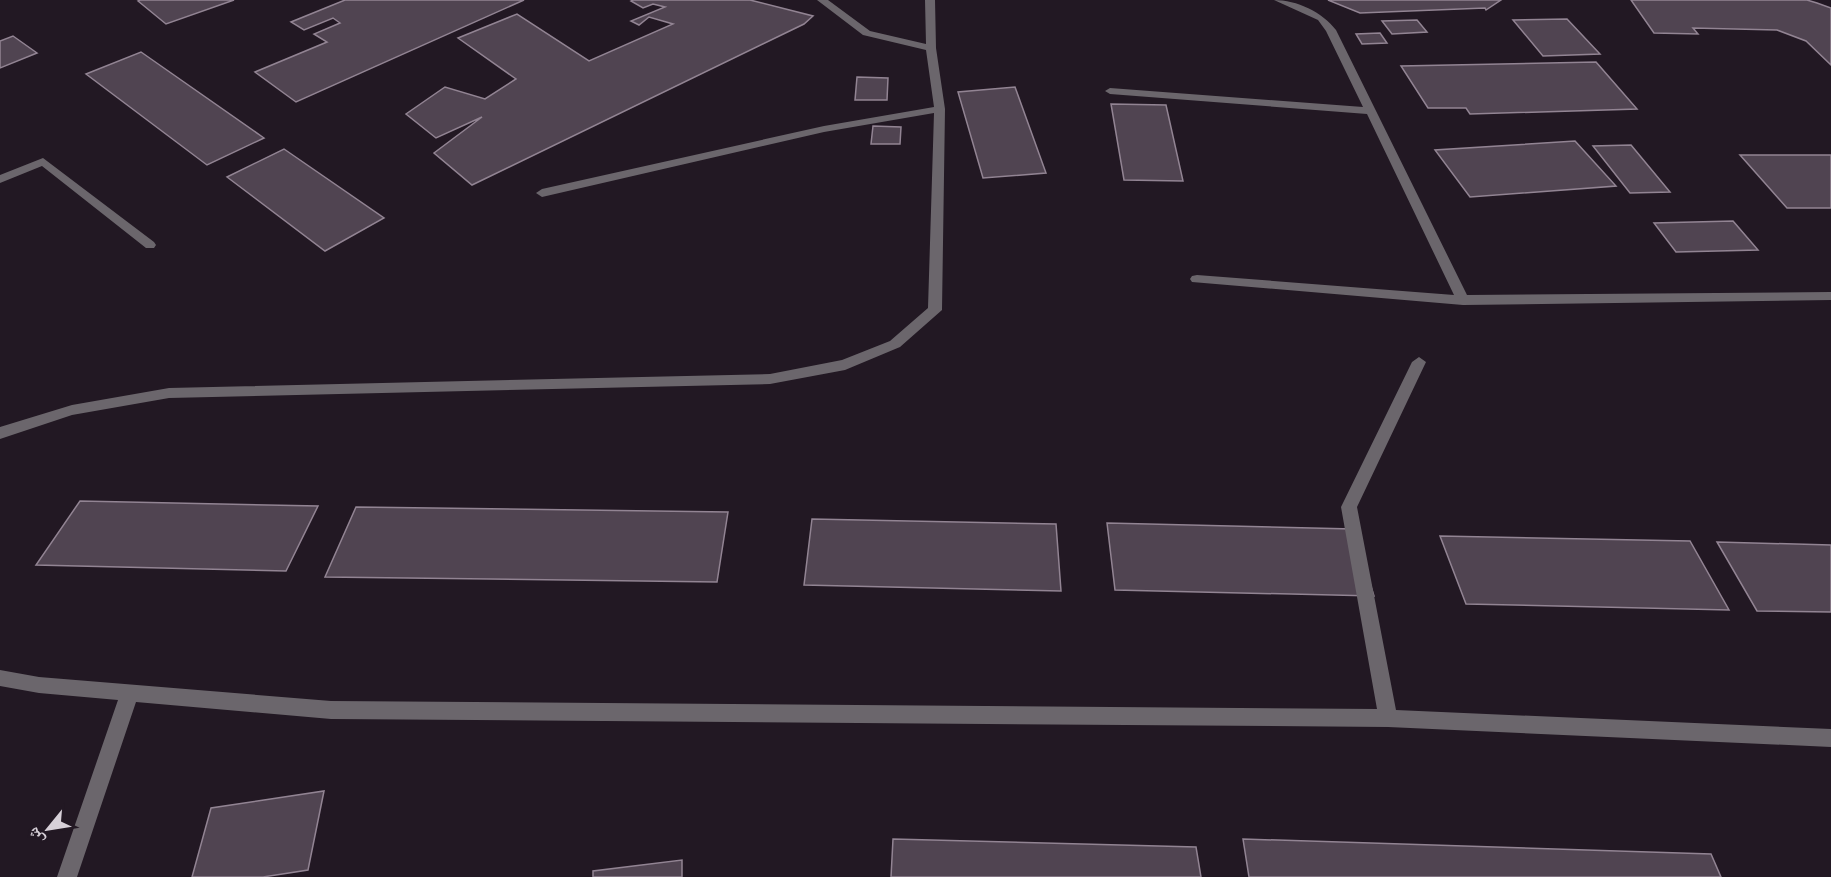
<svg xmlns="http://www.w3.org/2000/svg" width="1831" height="877" font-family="Roboto,'Noto Naskh Arabic',sans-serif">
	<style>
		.building { fill: #504451; stroke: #928493; stroke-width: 1.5 }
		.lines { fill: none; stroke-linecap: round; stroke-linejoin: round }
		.minor { fill: #6b666c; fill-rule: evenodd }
	</style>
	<rect width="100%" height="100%" fill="#221823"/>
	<g class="building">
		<path d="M234,0L166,24L138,1L140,0Z"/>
		<path d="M345,0H524L296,102L255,72L327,42L314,34L340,23L333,18L304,30L291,22Z"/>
		<path d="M633,0H750L813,16L804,24L472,185L434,153L482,117L436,138L406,114L445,87L485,99L516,79L458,38L517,14L589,61L673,24L649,17L639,25L631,21L665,7L653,4L643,8L631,1Z"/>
		<path d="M1328,0H1501L1486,10L1485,8L1360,13Z"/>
		<path d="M1631,0H1807L1817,3L1831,8V65L1806,41L1777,30L1693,28L1698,34L1654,33Z"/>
		<path d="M1567,19L1600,54L1543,56L1513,20Z"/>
		<path d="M1417,20L1427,32L1392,34L1382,21Z"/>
		<path d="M1380,33L1387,43L1362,44L1356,34Z"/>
		<path d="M13,36L37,53L0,68V41Z"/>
		<path d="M141,52L264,138L207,165L86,74Z"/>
		<path d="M1596,62L1637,109L1470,114L1466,108H1428L1401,66Z"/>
		<path d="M857,77L888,78L887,100H855Z"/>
		<path d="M1015,87L1046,173L983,178L958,92Z"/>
		<path d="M1111,104L1166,105L1183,181L1124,180Z"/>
		<path d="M873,126L901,127L900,144H871Z"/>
		<path d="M1575,141L1616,186L1470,197L1435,150Z"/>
		<path d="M1631,145L1670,192L1630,193L1593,146Z"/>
		<path d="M284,149L384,218L325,251L227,177Z"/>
		<path d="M1740,155H1831V208H1787Z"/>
		<path d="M1733,221L1758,250L1676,252L1654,223Z"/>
		<path d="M80,501L318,506L286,571L36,565Z"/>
		<path d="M356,507L728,512L717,582L325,577Z"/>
		<path d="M812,519L1056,524L1061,591L804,585Z"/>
		<path d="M1107,523L1353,529L1374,596L1115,590Z"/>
		<path d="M1440,536L1690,541L1729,610L1466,604Z"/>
		<path d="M1717,542L1831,545V612L1757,611Z"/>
		<path d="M324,791L308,870L263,877H192L211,808Z"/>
		<path d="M893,839L1196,847L1201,877H891Z"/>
		<path d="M1243,839L1711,854L1721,877H1249Z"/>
		<path d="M682,860V877H593V871Z"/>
	</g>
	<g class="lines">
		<g class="minor">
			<path d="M817,0H828L870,31L926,44L925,0H935L936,48L945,109L942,310L900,347L845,370L770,384L169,398L72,415L0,439V427L72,405L169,388L770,374L842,360L890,341L928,308L934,113L824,132L542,197L536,193L542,189L824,126L934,107L926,50L863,35Z"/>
			<path d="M1274,0C1297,0 1322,12 1336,30L1467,295L1831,292V300L1463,305L1192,282L1190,279L1192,276L1197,275L1454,295L1367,114L1110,94L1105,91L1110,88L1363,107L1326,31L1318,20Z"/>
			<path d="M43,158L154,242L156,245L154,248H146L42,166L0,183V175Z"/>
			<path d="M1419,357L1426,362L1357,507L1396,710L1831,729V747L1388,727L331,719L136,702L77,877H57L118,700L39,693L0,686V670L39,677L331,701L1377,709L1341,507L1412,362Z"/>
		</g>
	</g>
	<g transform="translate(48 829) rotate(240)" stroke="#221823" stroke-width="4.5" paint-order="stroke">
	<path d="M0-4.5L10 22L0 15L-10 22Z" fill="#d7d0d8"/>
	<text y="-9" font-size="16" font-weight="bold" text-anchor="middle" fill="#d7d0d8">ش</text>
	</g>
</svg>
